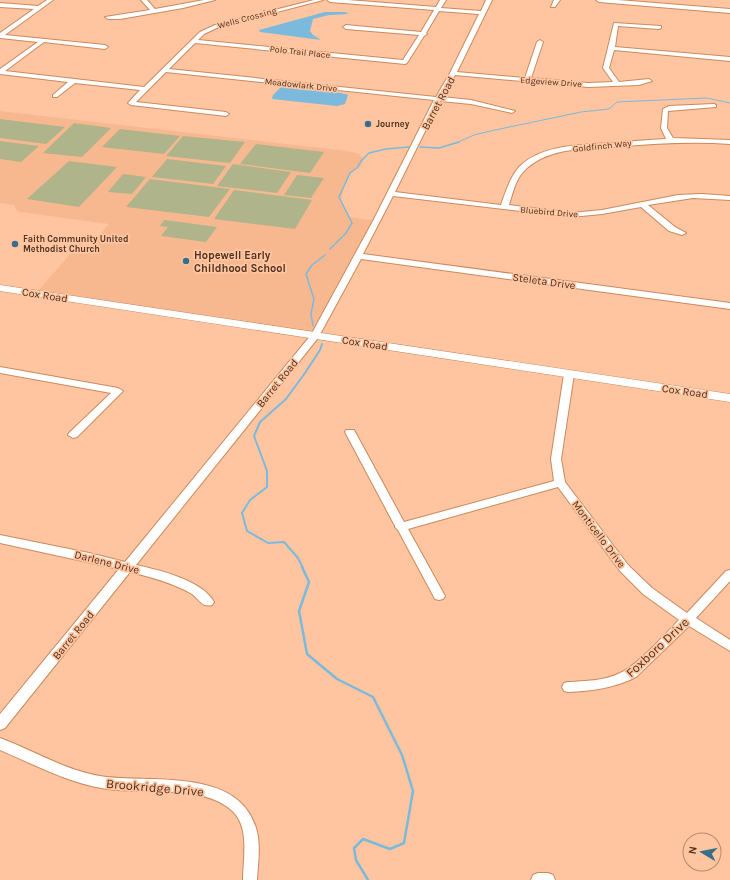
<svg xmlns="http://www.w3.org/2000/svg" width="730" height="880" font-family="Karla,sans-serif">
	<style>
		.built { fill: #f7b890 }
		.green { fill: #afb48b }
		.water { fill: #7bbadc }
		.lines { fill: none; stroke-linecap: round; stroke-linejoin: round }
		.stream-far3 { stroke: #7bbadc; stroke-width: 1 }
		.stream-far2 { stroke: #7bbadc; stroke-width: 1.5 }
		.stream-far1 { stroke: #7bbadc; stroke-width: 2 }
		.stream { stroke: #7bbadc; stroke-width: 2.5 }
		.minor-casing { stroke: #cd895c; stroke-width: 2 }
		.major-casing { stroke: #cd895c; stroke-width: 1 }
		.minor { fill: #fff; fill-rule: evenodd }
		.major { fill: #fff; fill-rule: evenodd }
		.poi-dot { fill: #396e8a; stroke: #ffc5a0; stroke-width: 1.5 }
		.labels { text-anchor: middle; stroke-width: 3.5; stroke-linejoin: round; paint-order: stroke }
		.far-street-label { font-size: 9px; fill: #4f321f; stroke: #ffc5a0 }
		.far-poi-label { font-size: 9px; font-weight: bold; fill: #4f321f; stroke: #ffc5a0; text-anchor: start }
		.street-label { font-size: 11px; fill: #4f321f; stroke: #ffc5a0 }
		.poi-label { font-size: 11px; font-weight: bold; fill: #4f321f; stroke: #ffc5a0; text-anchor: start }
		.near-street-label { font-size: 13px; fill: #4f321f; stroke: #ffc5a0 }
	</style>
	<rect width="100%" height="100%" fill="#ffc5a0"/>
	<path class="built" d="M0,111L348,151L359,154L364,159L361,166L349,174L342,193L341,201L350,217L377,221L315,336L36,293L79,244L90,246L109,224L20,212L17,211L14,205L0,203Z"/>
	<g class="green">
		<path d="M0,119L65,127L46,144L0,138Z"/>
		<path d="M74,123L111,128L82,157L43,153Z"/>
		<path d="M120,129L180,136L164,154L102,147Z"/>
		<path d="M183,136L245,142L230,163L166,156Z"/>
		<path d="M0,141L39,146L21,162L0,159Z"/>
		<path d="M256,144L324,152L310,173L240,164Z"/>
		<path d="M167,159L226,166L213,184L152,177Z"/>
		<path d="M69,161L117,167L79,207L27,199Z"/>
		<path d="M233,164L291,172L277,193L217,186Z"/>
		<path d="M123,174L146,177L132,194L108,192Z"/>
		<path d="M297,175L324,178L311,198L284,195Z"/>
		<path d="M150,179L230,189L209,217L126,207Z"/>
		<path d="M234,190L312,200L295,229L214,219Z"/>
		<path d="M164,220L217,227L206,242L161,236L168,227L160,226Z"/>
	</g>
	<g class="water">
		<path d="M325,12H345L349,14L329,15L313,19L310,31L313,35L321,40L260,32L259,30Z"/>
		<path d="M281,87C297,86 331,90 348,95L345,104L337,106L272,99L273,95Z"/>
	</g>
	<g class="lines">
		<path class="stream-far3" d="M456,143L474,135L495,130L581,112L609,109L617,102L707,98L730,103"/>
		<g class="stream-far2">
			<path d="M420,147L439,148L459,142"/>
			<path d="M330,249L346,233L352,223L339,197L350,173L357,168L361,161L369,153L386,149L409,147"/>
			<path d="M313,326L311,314L314,299L306,274L312,265L325,255"/>
		</g>
		<path class="stream-far1" d="M303,568L298,558L284,542L268,543L247,531L242,513L250,500L267,487V471L254,436L260,422L286,399L305,373L320,350L322,344"/>
		<path class="stream" d="M302,567L309,582L299,611L307,654L337,679L373,697L402,755L413,791L404,843L390,849L363,839L354,848L356,860L368,880"/>
		<g class="minor-casing">
			<g id="minor">
				<path d="M47,0H53L5,35L105,45L108,47L105,49L44,42L5,71L144,87L200,32L215,25L314,0H323L219,27L204,34L198,40L403,60L419,35L346,29L343,27L346,25L421,32L434,10L330,2L327,0H348L436,7L440,0H446L441,8L481,11L486,0H492L457,72L525,78L537,42L540,40L543,42L531,78L588,83L613,82L603,68L614,23L661,26V28L659,29L618,26L615,47L730,57V61L614,50L609,68L619,82L649,79L652,81L639,85L588,87L455,75L442,97L471,100L515,111L512,113L471,104L440,101L395,192L501,205C506,191 510,177 520,166C543,144 582,145 611,143C630,141 648,140 666,139L661,128L663,109L669,106L714,104L716,105V107L668,111L667,128L673,138L730,140V144C690,141 651,144 611,147C583,149 550,148 527,168C516,177 513,192 509,205L571,213L602,210L678,195L702,194L730,196V200L693,198L648,205L675,227L686,233L682,235L669,231L641,207L602,214L571,217L393,196L363,254L730,303V309L361,259L318,338L136,565C159,570 202,580 214,602L212,605C202,608 199,599 192,594C173,583 151,577 130,572L5,728L0,730V714L119,569L0,543V535L89,553L125,562L311,335L373,221L434,100L166,72L136,102L226,112L229,114L226,116L131,105L128,103L140,90L75,83L57,97H53V95L68,82L0,74V69L38,42L0,38V33L34,9L0,7V3L38,6ZM439,11L479,14L450,73L436,97L169,69L195,43L405,64L407,63L424,36L427,34L426,33Z"/>
				<path d="M141,0H147L155,9L204,0H215L183,8L120,19H108L105,17L150,10Z"/>
				<path d="M554,0H560L555,7H551Z"/>
				<path d="M596,0H618L730,9V13L599,2Z"/>
				<path d="M0,367L118,388L123,391L77,437L73,438L68,435L69,433L111,393L0,373Z"/>
				<path d="M569,371L574,374L561,459L565,482L628,565L652,588L687,613L726,571L730,570V581L696,618L730,640V651L689,626L636,677C615,688 592,691 568,692L564,691L562,687L564,683L568,682C585,681 604,681 620,673C637,666 665,634 679,620L643,594L620,571L558,487L408,529L445,596L443,599L439,600L435,599L398,530L395,527V526L345,432L346,430H354L404,522L554,481L551,459L564,374Z"/>
				<path d="M0,738C33,750 64,770 100,776C149,784 237,766 256,828C261,844 258,863 257,880H243C243,860 249,832 236,815C212,785 150,793 117,790C75,787 38,766 0,750Z"/>
				<path d="M538,873H548L553,875L555,880H531L533,875Z"/>
			</g>
		</g>
		<g class="major-casing">
			<path id="major" d="M0,285L730,394V402L0,291Z"/>
		</g>
		<use href="#minor" class="minor"/>
		<use href="#major" class="major"/>
	</g>
	<g class="poi-dot">
		<circle cx="368" cy="124" r="4"/>
		<circle cx="15" cy="244" r="4"/>
		<circle cx="186" cy="261" r="4"/>
	</g>
	<g class="labels">
		<g class="far-street-label">
			<text transform="translate(247 18) rotate(-15)" y="3">Wells Crossing</text>
			<text transform="translate(300 52) rotate(6)" y="3">Polo Trail Place</text>
			<text transform="translate(551 82) rotate(4)" y="3">Edgeview Drive</text>
			<text transform="translate(301 85) rotate(6)" y="3">Meadowlark Drive</text>
			<text transform="translate(602 146) rotate(-6)" y="3">Goldfinch Way</text>
			<text transform="translate(549 212) rotate(5)" y="3">Bluebird Drive</text>
		</g>
		<g class="far-poi-label">
			<text x="376" y="127">Journey</text>
			<text x="23" y="242">Faith Community United<tspan x="23" dy="10">Methodist Church</tspan></text>
		</g>
		<g class="street-label">
			<text transform="translate(438 103) rotate(-62)" y="4">Barret Road</text>
			<text transform="translate(544 281) rotate(8)" y="4">Steleta Drive</text>
			<text transform="translate(45 295) rotate(9)" y="4">Cox Road</text>
			<text transform="translate(365 343) rotate(9)" y="4">Cox Road</text>
			<text transform="translate(277 383) rotate(-51)" y="4">Barret Road</text>
			<text transform="translate(685 391) rotate(8)" y="4">Cox Road</text>
			<text transform="translate(599 534) rotate(53)" y="4">Monticello Drive</text>
			<text transform="translate(107 562) rotate(14)" y="4">Darlene Drive</text>
			<text transform="translate(73 635) rotate(-51)" y="4">Barret Road</text>
		</g>
		<g class="poi-label">
			<text x="194" y="259">Hopewell Early<tspan x="194" dy="13">Childhood School</tspan></text>
		</g>
		<g class="near-street-label">
			<text transform="translate(657 647) rotate(-43)" y="5">Foxboro Drive</text>
			<text transform="translate(155 787) rotate(5)" y="5">Brookridge Drive</text>
		</g>
	</g>
	<g transform="translate(702 852) rotate(280)"><circle r="19" fill="#ffc5a0" stroke="#b98a6c"/>
	<path d="M0-3L7 15L0 10L-7 15Z" fill="#396e8a"/>
	<text y="-6" font-size="11" font-weight="bold" text-anchor="middle" fill="#4f321f">N</text>
	</g>
</svg>
